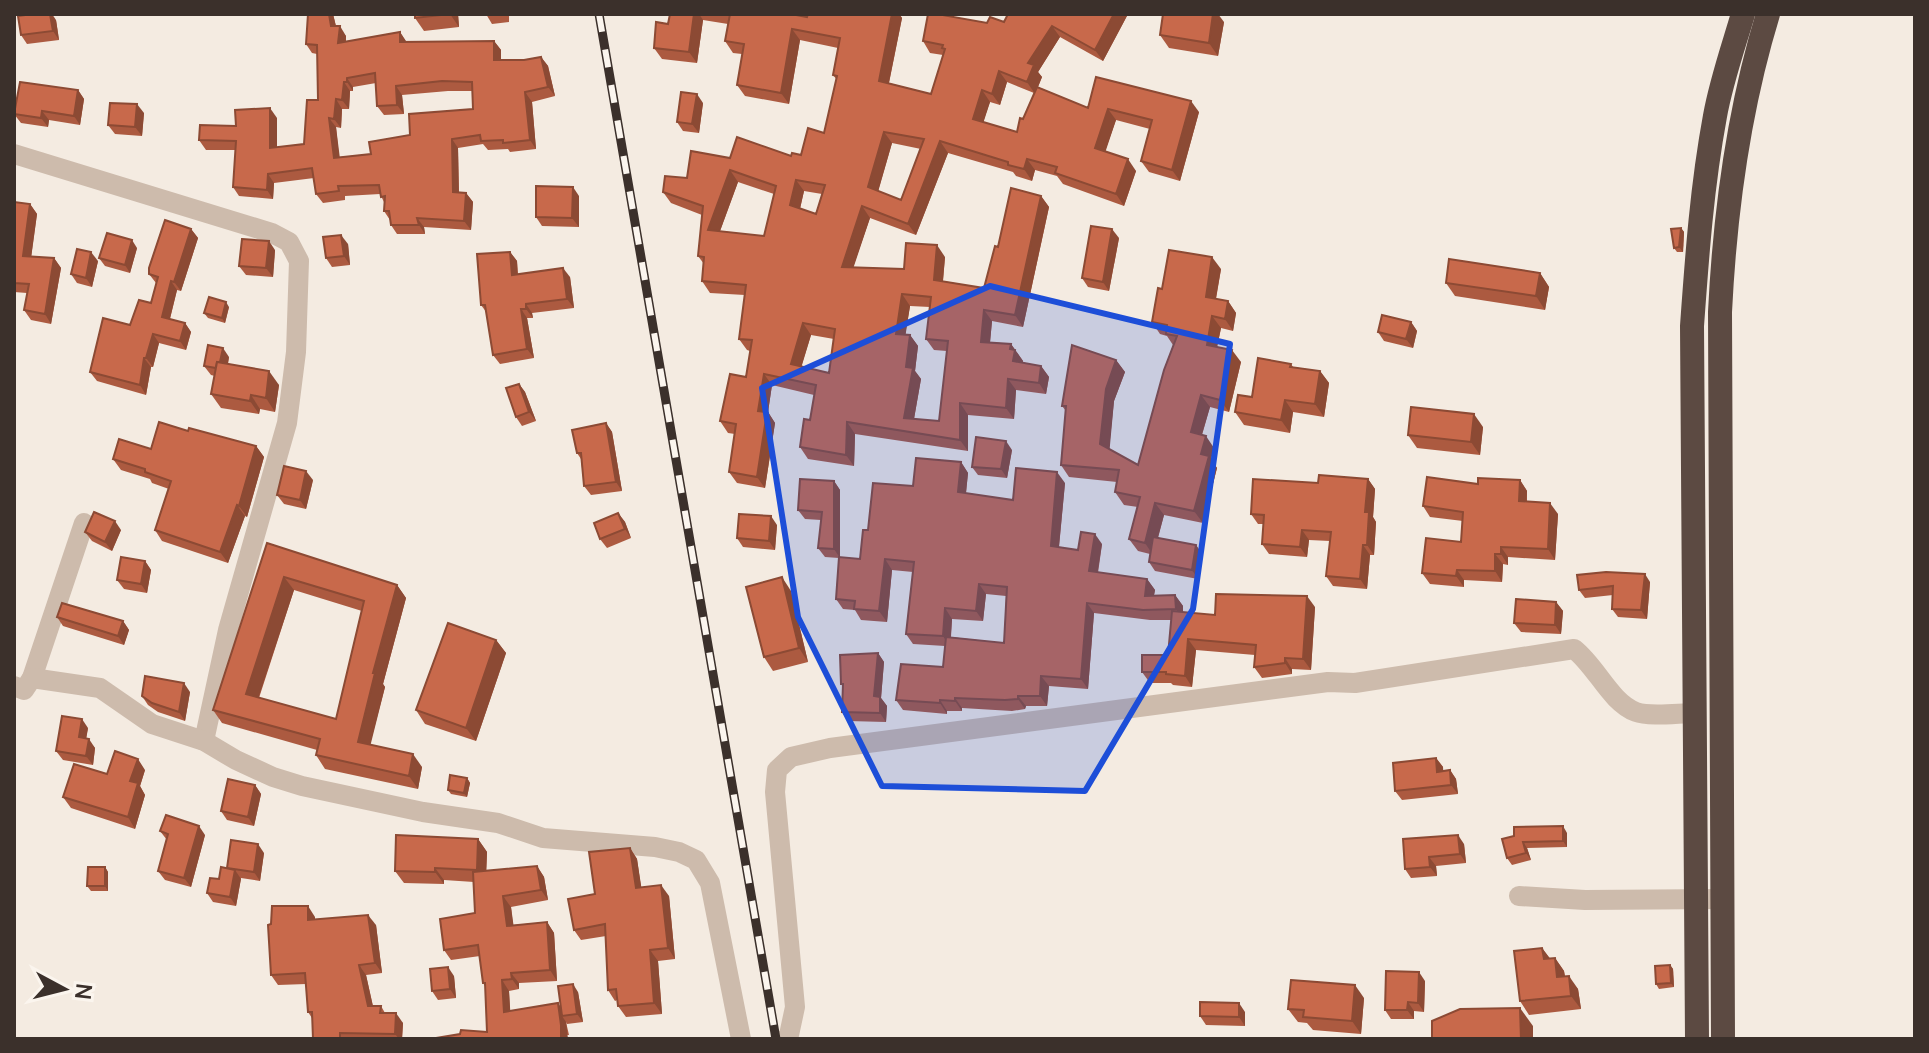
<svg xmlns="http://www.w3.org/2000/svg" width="1929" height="1053" font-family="Manrope,sans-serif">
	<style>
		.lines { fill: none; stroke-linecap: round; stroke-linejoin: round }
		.minor { stroke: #cdbbac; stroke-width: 20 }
		.highway { stroke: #5c4a42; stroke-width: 24 }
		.rail-casing { stroke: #3b302b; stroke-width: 9 }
		.rail { stroke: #fbf5ee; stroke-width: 6; stroke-dasharray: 18; stroke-linecap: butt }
		.wall { fill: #ac5a40; fill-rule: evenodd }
		.shaded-wall { fill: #8c4a34 }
		.building { fill: #c8694b; stroke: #8c4a34; stroke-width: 2; fill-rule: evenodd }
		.marked { fill: #1d4ed8; fill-opacity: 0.2; stroke: #1d4ed8; stroke-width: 6; stroke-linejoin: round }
	</style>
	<rect width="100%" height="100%" fill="#f4ebe1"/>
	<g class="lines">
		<g class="minor">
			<path d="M14,154L272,233L289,242L299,261L296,352L287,423L228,630L204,741"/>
			<path d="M32,678L84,523"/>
			<path d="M14,686L24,690L32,678L100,688L152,724L204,741L236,760L273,777L302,786L423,812L498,823L543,838L655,847L679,852L696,860L710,883L741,1039"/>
			<path d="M1519,896L1585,900L1722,899"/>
			<path d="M785,1039L789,1035L795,1007L775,792L777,770L791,757L830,748L1328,682L1355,683L1574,649C1597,667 1610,702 1636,712C1649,717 1679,713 1694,713"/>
		</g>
		<g class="highway">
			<path d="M1697,1039L1692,326C1697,256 1702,186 1715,116C1721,82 1733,48 1743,14"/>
			<path d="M1723,1039L1720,312C1725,210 1738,112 1768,14"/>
		</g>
		<g class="rail-casing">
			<path id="rail" d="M599,14L776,1039"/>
		</g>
		<use href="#rail" class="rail"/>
	</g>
	<g class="wall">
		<path d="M308,14H333L336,26L346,36V42L400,32L406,42L494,41L501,50V60H524L541,57L548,66L555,96L532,102L536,149L510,152L508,149L488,150L483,144L458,148L459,192L466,193L473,202L471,230L424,227L425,234H397L391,225L390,220L384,211V202L380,194L345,196V200L323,203L316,194L314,178L274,183L273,199L239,196L233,187L236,150H206L199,140L236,126L277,118V147L304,144L318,100L317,54L312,53L306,44ZM376,83L377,106L384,115L404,114L402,95L448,91H472L473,109L410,135L371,154L339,157L336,127L341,128L342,109H349L350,91H353V87Z"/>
		<path d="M415,14H458L459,27L424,31L415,18Z"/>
		<path d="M486,14H509V22L492,24Z"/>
		<path d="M670,14H791L807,17L808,14H899L902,18L889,83L931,94L943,55L930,53L923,41L928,14H943L945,16L987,23L1004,22L1008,14H1128L1103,61L1060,37L1038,72L1042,77L1038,87L1088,108L1199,112L1180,181L1149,172L1141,161L1150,129L1116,120L1105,151L1136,171L1124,206L1063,184L1057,176L1035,170L1032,181L1016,176L1013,172L948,153L916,235L870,218L853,267L904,269L945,257L943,281L984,288L998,247L1041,196L1049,207L1023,327L992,321L990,342L1011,344L1023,361L1022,363L1041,366L1049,377L1046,394L1016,390L1014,419L968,415V451L855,434L854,466L808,459L800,447L810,420L814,395L772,385L768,412L775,423L765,488L737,483L729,472L735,434L728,433L720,421L746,377L750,351L747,350L739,339L745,295L710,293L702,281L704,264L698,256L702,215L671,203L663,192L687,178L730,158L801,155L824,133L837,80L833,75L838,48L800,40L789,104L745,96L737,85L742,54L733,53L725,41L728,24L703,20L697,63L662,59L654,48L668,24ZM1007,82L1034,93L1017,132L983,122L990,102L1000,105ZM892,143L921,149L901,200L878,191ZM738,182L774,194L764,236L720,231ZM804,191L822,194L816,214L800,209ZM910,306L930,307L926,339L934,350L947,351L939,421L914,419L921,379L915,371L918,346L910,335H905ZM811,335L834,339L829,373L801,367Z"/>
		<path d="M56,20L59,40L27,44L21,35Z"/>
		<path d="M1224,22L1218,56L1169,48L1160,35Z"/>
		<path d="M78,90L84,99L80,125L49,120L48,127L21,123L14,114Z"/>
		<path d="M703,103L699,133L683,131L677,122Z"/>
		<path d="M144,113L142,136L115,134L108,125Z"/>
		<path d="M579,196V227L542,226L536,217Z"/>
		<path d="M14,202L30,204L37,214L31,257L54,258L61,268L51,324L31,320L24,310L27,293L14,292Z"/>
		<path d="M1681,228L1684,232L1683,252H1677L1674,248Z"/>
		<path d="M191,229L198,238L181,291L177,290L170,319L185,323L191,332L186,350L159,343L153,367H151L146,395L97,381L90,372L151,303L156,283L149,274Z"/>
		<path d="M1119,238L1109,291L1088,287L1082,278Z"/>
		<path d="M348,244L350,265L332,267L326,258Z"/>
		<path d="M137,248L130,273L105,266L99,258Z"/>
		<path d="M275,250L273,277L246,275L239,266Z"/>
		<path d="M510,252L517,261L518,274L570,277L574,308L532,313L533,318H527L534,358L500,364L493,355L487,313L481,305Z"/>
		<path d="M98,261L92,287L77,283L71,274Z"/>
		<path d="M1221,269L1216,299L1228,301L1236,313L1233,331L1221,328L1217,347L1241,362L1229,412L1210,407L1202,435L1214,448L1211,459L1217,468L1203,523L1164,515L1158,538L1196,545L1202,554L1198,579L1155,571L1149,562L1150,554L1138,551L1129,539L1138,507L1124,505L1115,492L1117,482L1069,477L1061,465L1066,411L1062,406L1116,360L1125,372L1114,401L1109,449L1138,465L1173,345L1167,336L1160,334L1152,322L1162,289Z"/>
		<path d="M1540,273L1549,287L1545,310L1455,296L1446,283Z"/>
		<path d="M229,307L225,323L208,318L204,313Z"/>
		<path d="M1411,322L1417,331L1413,348L1384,341L1378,332Z"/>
		<path d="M229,357L228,364L279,385L275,412L260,409L259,414L221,408L211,394L215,376L211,375L204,366Z"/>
		<path d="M1291,364L1293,367L1320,371L1329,383L1324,417L1293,412L1290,433L1244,425L1235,412Z"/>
		<path d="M519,384L525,392L536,421L522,426L516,417Z"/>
		<path d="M606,423L612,432L622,491L591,495L584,486L581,459L577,453Z"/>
		<path d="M1483,427L1480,455L1417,448L1408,435Z"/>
		<path d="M188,431L256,446L264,457L247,517L245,516L228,563L162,541L155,530L169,489L152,483L150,479L121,470L113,459L151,449Z"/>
		<path d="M1012,450L1007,478L978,475L972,467Z"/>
		<path d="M961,462L968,473L966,493L1013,500L1065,483L1059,547L1078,550L1102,544L1098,573L1147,579L1155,590L1154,595H1175L1183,606V612L1215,615L1315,607L1311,670L1292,669V674L1262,678L1254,667L1255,655L1196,650L1192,687L1173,685L1171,683H1150L1142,672L1168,655L1171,620H1150L1094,613L1088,689L1049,686L1047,706H1026L1025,709L1012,711L962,708V711H947V714L903,710L896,700L943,667L945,646L913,644L906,634L913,572L892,570L887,622L861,620L855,610L843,609L836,599L839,558L825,557L818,548L821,520L805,519L798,510L834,481L840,490V557L860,559L868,530L913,486ZM986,594L1006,596L1004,643L951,637L952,619L983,621Z"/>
		<path d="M1368,479L1375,489L1373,517L1376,522L1374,555H1370L1367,589L1333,586L1326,576L1330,541L1309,540L1307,557L1269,554L1262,544L1264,524H1258L1251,514L1318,483Z"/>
		<path d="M313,480L306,509L284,504L277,495Z"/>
		<path d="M1520,480L1527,491V502L1558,514L1555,560L1508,557V565L1503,564L1502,582L1464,580V587L1430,584L1422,573L1461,542L1463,521L1430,517L1423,506L1478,484Z"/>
		<path d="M618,513L625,522L631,538L607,548L600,539Z"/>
		<path d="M777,525L775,550L743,547L737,538Z"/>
		<path d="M121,530L112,551L92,541L85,532Z"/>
		<path d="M267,543L397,585L406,598L383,684L385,687L370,744L422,767L418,789L325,769L316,755L317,750L222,723L213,710ZM294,590L362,611L336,719L259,698Z"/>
		<path d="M145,561L151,570L147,593L124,589L117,580Z"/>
		<path d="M1650,582L1647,619L1618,617L1612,609L1613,595L1585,598L1579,590Z"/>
		<path d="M791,591L808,662L773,671L764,657Z"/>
		<path d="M1556,602L1563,611L1561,634L1521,632L1514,623Z"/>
		<path d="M57,617L123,621L129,630L124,645L63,626Z"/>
		<path d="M496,640L506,653L476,741L425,724L416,710Z"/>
		<path d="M878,653L884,662L881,698L887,706L886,722L848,721L842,712L843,687L841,684Z"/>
		<path d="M190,692L185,721L158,712L148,705L142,696Z"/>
		<path d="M88,728L86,738L95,748L93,765L63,760L56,751Z"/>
		<path d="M1436,758L1443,767V771L1450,770L1456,779L1458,794L1402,800L1395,791Z"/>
		<path d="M145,770L140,786L145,795L135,829L71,808L63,797L107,774Z"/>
		<path d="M467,778L470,783L467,797L451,794L448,790Z"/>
		<path d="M255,785L261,794L254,826L227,820L221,811Z"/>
		<path d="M160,831L205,835L191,887L165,880L158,871L167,840Z"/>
		<path d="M1567,833V847L1527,848L1531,860L1512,865L1507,858L1502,839Z"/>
		<path d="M478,839L487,852L486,871L537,866L544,877L548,900L511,907L513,925L547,922L554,933L557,981L519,983V989L509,991L510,1011L561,1008L578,992L583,1022L567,1024L566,1022L569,1035L487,1032L485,986L483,983L480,956L451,960L444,950L475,913L474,882L444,880V884L404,883L395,871Z"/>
		<path d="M1403,839L1464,844L1466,863L1436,866L1437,876L1411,878L1405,869Z"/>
		<path d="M630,848L637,859L641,887L669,896L675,959L658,961L662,1014L626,1017L618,1006L617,1000L615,1001L608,990L606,936L581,940L574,930L595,894Z"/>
		<path d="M264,853L260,881L241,878L236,906L213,902L207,893L228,868Z"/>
		<path d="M105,867L108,872V891H91L87,886Z"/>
		<path d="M315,917V919L376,925L382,973L366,975L373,1006H381L385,1013L403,1023L402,1039H313L312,1018L308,1012L306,984L278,985L271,975Z"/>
		<path d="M1542,948L1550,959L1555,958L1564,971L1565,976L1578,989L1581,1009L1529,1015L1520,1001Z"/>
		<path d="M1670,965L1673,969L1674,987L1659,989L1656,984Z"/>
		<path d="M454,976L456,998L438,1000L432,991Z"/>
		<path d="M1425,981L1424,1012L1414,1011V1019H1391L1385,1010Z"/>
		<path d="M1364,998L1361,1034L1313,1030L1307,1023L1298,1022L1288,1009Z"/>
		<path d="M1245,1012V1026L1206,1025L1200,1016Z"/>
	</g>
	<g class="shaded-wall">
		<path d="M50,14H52L56,20L59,40L53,31Z"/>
		<path d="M329,14H333L338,35L331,26Z"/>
		<path d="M450,14H458L459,27Z"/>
		<path d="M694,14H699L703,20L697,63L689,52Z"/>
		<path d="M892,14H899L902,18L887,92L879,81Z"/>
		<path d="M1114,14H1128L1103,61L1095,50Z"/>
		<path d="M1213,14H1218L1224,22L1218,56L1209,43Z"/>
		<path d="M340,26L346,36L345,52L338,43Z"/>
		<path d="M1052,26L1060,37L1038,72L1042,77L1035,94L1027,82L1028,63Z"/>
		<path d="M792,29L800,40L789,104L781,93Z"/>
		<path d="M400,32L406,41L407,51L400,42Z"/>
		<path d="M494,41L501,50V70L494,60Z"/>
		<path d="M541,57L548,66L555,96L548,87Z"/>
		<path d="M999,71L1007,82L1000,105L992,94Z"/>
		<path d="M347,78L353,87V91L347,82Z"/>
		<path d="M344,82L350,91L349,109L342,100Z"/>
		<path d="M396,86L402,95L404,114L397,105Z"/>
		<path d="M78,90L84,99L80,125L74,116Z"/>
		<path d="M982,90L990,102L981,130L973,119Z"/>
		<path d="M525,92L532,102L536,149L530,140Z"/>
		<path d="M697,94L703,103L699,133L692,124Z"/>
		<path d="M336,99L342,109L341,128L334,119Z"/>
		<path d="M1191,101L1199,112L1180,181L1172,170Z"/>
		<path d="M137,104L144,113L142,136L135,127Z"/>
		<path d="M270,108L277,118V157L270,148Z"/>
		<path d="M1108,109L1116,120L1103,159L1095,148Z"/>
		<path d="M42,111L49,120L48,127L41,118Z"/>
		<path d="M329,118L336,127L341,167L334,158Z"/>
		<path d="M884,132L892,143L876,199L868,187Z"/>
		<path d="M452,139L458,148L459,201L453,192Z"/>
		<path d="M940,141L948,153L916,235L908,224Z"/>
		<path d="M1027,159L1035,170L1032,181L1024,169Z"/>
		<path d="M1128,159L1136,171L1124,206L1116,194Z"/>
		<path d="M730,170L738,182L716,242L708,230Z"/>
		<path d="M268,174L274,183L273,199L267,190Z"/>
		<path d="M796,180L804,191L798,217L790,205Z"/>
		<path d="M573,187L579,196V227L572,218Z"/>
		<path d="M466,193L473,202L471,230L464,221Z"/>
		<path d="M1041,196L1049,207L1023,327L1015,315Z"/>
		<path d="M30,204L37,214L30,266L23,256Z"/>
		<path d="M862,206L870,218L850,278L842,267Z"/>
		<path d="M417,218L424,227L425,234L419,225Z"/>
		<path d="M1681,228L1684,232L1683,252L1679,247Z"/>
		<path d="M191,229L198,238L181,291L174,282Z"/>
		<path d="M1112,229L1119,238L1109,291L1103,282Z"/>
		<path d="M341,235L348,244L350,265L344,256Z"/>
		<path d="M132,240L137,248L130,273L125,265Z"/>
		<path d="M269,241L275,250L273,277L266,268Z"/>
		<path d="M937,245L945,257L942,291L934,280Z"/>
		<path d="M91,252L98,261L92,287L86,278Z"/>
		<path d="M510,252L517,261L518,284L512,275Z"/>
		<path d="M1212,257L1221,269L1214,309L1206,297Z"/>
		<path d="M54,258L61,268L51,324L45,314Z"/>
		<path d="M563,268L570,277L574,308L567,299Z"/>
		<path d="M1540,273L1549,287L1545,310L1536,296Z"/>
		<path d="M171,281L177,290L168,326L162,317Z"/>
		<path d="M902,294L910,306L904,345L896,334Z"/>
		<path d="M1228,301L1236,313L1233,331L1225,319Z"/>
		<path d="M226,302L229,307L225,323L222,318Z"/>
		<path d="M526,304L532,313L533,318L526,309Z"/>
		<path d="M521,309L527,318L534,358L527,349Z"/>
		<path d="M984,310L992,321L989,353L981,342Z"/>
		<path d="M1212,316L1221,328L1215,357L1207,345Z"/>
		<path d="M1411,322L1417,331L1413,348L1406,339Z"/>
		<path d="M185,323L191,332L186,350L180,341Z"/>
		<path d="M803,323L811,335L799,375L791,364Z"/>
		<path d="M153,334L159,343L153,367L146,358Z"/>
		<path d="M910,335L918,346L915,371L921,379L912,430L904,418L906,367Z"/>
		<path d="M1011,344L1023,361L1021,372L1013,361L1010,349Z"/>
		<path d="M223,348L229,357L225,378L219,369Z"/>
		<path d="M1232,350L1241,362L1229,412L1220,400Z"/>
		<path d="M144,358L151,367L146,395L140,385Z"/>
		<path d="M1116,360L1125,372L1114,401L1109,456L1100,444L1106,389Z"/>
		<path d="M1041,366L1049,377L1046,394L1039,383Z"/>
		<path d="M269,371L279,385L275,412L266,398Z"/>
		<path d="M1320,371L1329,383L1324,417L1315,404Z"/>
		<path d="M764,374L772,385L768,412L775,423L765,488L757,477L758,411Z"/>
		<path d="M1008,379L1016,390L1014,419L1006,408Z"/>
		<path d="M519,384L525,392L536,421L529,412Z"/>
		<path d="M251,395L260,409L259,414L250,401Z"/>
		<path d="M1201,395L1210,407L1199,444L1191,432Z"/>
		<path d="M1285,400L1293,412L1290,433L1281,420Z"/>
		<path d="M960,403L968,415V451L960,440Z"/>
		<path d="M1474,414L1483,427L1480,455L1471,442Z"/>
		<path d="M847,422L855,434L854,466L846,455Z"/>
		<path d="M606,423L612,432L622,491L616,482Z"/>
		<path d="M1206,436L1214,448L1211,459L1217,468L1203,523L1194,511L1201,454Z"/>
		<path d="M1006,441L1012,450L1007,478L1001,469Z"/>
		<path d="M256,446L264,457L247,517L239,506Z"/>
		<path d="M961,462L968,473L965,502L958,492Z"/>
		<path d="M306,471L313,480L306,509L300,500Z"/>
		<path d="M1057,472L1065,483L1058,556L1051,546Z"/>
		<path d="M1368,479L1375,489L1373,517L1376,522L1374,555L1367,545L1365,512Z"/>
		<path d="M1520,480L1527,491L1526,512L1519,501Z"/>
		<path d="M834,481L840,490V558L834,549Z"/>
		<path d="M1155,503L1164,515L1153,555L1145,543Z"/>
		<path d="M1550,503L1558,514L1555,560L1548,549Z"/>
		<path d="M237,505L245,516L228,563L220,552Z"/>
		<path d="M618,513L625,522L631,538L625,529Z"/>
		<path d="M771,516L777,525L775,550L769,541Z"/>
		<path d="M115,521L121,530L112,551L105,542Z"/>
		<path d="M1302,530L1309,540L1307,557L1300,547Z"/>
		<path d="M1095,534L1102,544L1096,582L1089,571Z"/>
		<path d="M1196,545L1202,554L1198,579L1192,570Z"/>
		<path d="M1363,545L1370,555L1367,589L1360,579Z"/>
		<path d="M1501,547L1508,557V565L1501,554Z"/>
		<path d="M1495,554L1503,564L1502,582L1495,571Z"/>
		<path d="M885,559L892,570L887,622L879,611Z"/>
		<path d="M145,561L151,570L147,593L141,584Z"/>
		<path d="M1457,570L1464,580V587L1456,576Z"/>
		<path d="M1645,574L1650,582L1647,619L1641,610Z"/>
		<path d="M284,577L294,590L255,708L246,694Z"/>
		<path d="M782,577L791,591L808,662L799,648Z"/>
		<path d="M1147,579L1155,590L1152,606L1145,596Z"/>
		<path d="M979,584L986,594L983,621L976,611Z"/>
		<path d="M397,585L406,598L383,684L385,687L368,755L358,742L373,673Z"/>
		<path d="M1175,595L1183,606V620L1176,609Z"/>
		<path d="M1307,596L1315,607L1311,670L1303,659Z"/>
		<path d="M1556,602L1563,611L1561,634L1555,625Z"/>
		<path d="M1087,603L1094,613L1088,689L1081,679Z"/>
		<path d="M945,608L952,619L950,647L943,636Z"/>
		<path d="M123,621L129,630L124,645L118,636Z"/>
		<path d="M1188,639L1196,650L1192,687L1185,676Z"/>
		<path d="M496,640L506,653L476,741L466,728Z"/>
		<path d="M878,653L884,662L881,698L887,706L886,722L880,713L874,696Z"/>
		<path d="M1285,658L1292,669V674L1285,663Z"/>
		<path d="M1041,676L1049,686L1047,706L1040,696Z"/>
		<path d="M184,683L190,692L185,721L179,712Z"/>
		<path d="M1018,696L1026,706L1025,709L1018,699Z"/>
		<path d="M955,698L962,708V711L955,701Z"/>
		<path d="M940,700L947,711V714L940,703Z"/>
		<path d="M82,719L88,728L85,746L79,737Z"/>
		<path d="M89,739L95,748L93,765L86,756Z"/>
		<path d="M413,754L422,767L418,789L409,776Z"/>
		<path d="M1436,758L1443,767L1444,781L1437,772Z"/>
		<path d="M138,759L145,770L140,786L145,795L135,829L128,817L130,781Z"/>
		<path d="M1450,770L1456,779L1458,794L1451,785Z"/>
		<path d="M467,778L470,783L467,797L464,793Z"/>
		<path d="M255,785L261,794L254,826L248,817Z"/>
		<path d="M199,826L205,835L191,887L184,878Z"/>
		<path d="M1563,826L1567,833V847L1563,841Z"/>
		<path d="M1458,835L1464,844L1466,863L1460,854Z"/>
		<path d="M478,839L487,852L486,882L477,870Z"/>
		<path d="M1523,842L1527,848L1531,860L1526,853Z"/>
		<path d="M258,844L264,853L260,881L254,872Z"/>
		<path d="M630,848L637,859L643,898L636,888Z"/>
		<path d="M1429,857L1436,866L1437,876L1430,867Z"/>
		<path d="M537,866L544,877L548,900L541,890Z"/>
		<path d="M105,867L108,872V891L105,886Z"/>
		<path d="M435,868L444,880V884L435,872Z"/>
		<path d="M235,870L241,879L236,906L230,897Z"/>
		<path d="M661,885L669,896L675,959L668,948Z"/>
		<path d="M503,896L511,907L515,936L507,926Z"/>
		<path d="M308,906L315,917V930L308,920Z"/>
		<path d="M368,915L376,925L382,973L375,963Z"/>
		<path d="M547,922L554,933L557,981L550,970Z"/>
		<path d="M1542,948L1552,961L1544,959Z"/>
		<path d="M650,950L658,961L662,1014L654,1003Z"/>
		<path d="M1555,958L1564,971L1567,991L1557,977Z"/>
		<path d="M359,965L366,975L375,1016L368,1006Z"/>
		<path d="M1670,965L1673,969L1674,987L1671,983Z"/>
		<path d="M448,967L454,976L456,998L450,989Z"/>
		<path d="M1419,972L1425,981L1424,1012L1418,1003Z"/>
		<path d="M511,973L519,983V989L512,979Z"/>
		<path d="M1569,976L1578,989L1581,1009L1571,996Z"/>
		<path d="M502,980L509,991L511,1023L504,1012Z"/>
		<path d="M573,984L578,992L583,1022L577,1014Z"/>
		<path d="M1355,985L1364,998L1361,1034L1352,1021Z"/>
		<path d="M1408,1002L1414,1011V1019L1407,1010Z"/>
		<path d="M558,1003L565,1013L562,1016L566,1022L568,1039H561Z"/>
		<path d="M1239,1003L1245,1012V1026L1239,1017Z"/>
		<path d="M1520,1008L1533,1026V1039H1521Z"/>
		<path d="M396,1013L403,1023L402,1039H399L395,1034Z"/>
	</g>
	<g class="building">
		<path d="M33,14H50L53,31L21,35L18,16Z"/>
		<path d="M308,14H329L331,26H340L338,43L400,32V42L494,41V60H524L541,57L548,87L525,92L530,140L503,143V140L481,141L480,135L452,139L453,192L466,193L464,221L417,218L419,225H391L389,211H384L385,196L381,197L379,185L338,186L339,191L316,194L312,168L268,174L267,190L233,187L236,141L199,140L200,125L236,126L235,110L270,108V148L304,144L307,100H318L317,45L306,44ZM375,73L377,106L397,105L396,86L442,81L472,82L473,109L409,114L410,135L369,142L371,154L334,158L329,118L334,119L336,99L342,100L344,82H347V78Z"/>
		<path d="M415,14H450L415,18Z"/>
		<path d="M670,14H694L689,52L654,48L656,22L668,24Z"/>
		<path d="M730,14H791L807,17L808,14H892L879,81L931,94L945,49L942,48L943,45L923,41L928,14H942V15L987,23L990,17L1004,22L1008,14H1114L1095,50L1052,26L1028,63L1034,65L1027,82L999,71L992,94L982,90L973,119L1017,132L1020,118L1023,119L1037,87L1088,108L1096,77L1191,101L1172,170L1141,161L1152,120L1108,109L1095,148L1128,159L1116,194L1055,173L1057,167L1027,159L1024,169L1008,165V162L940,141L908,224L862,206L842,267L904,269L906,243L937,245L934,280L984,288L995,246L998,247L1011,188L1041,196L1015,315L984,310L981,342L1011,344L1010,349L1015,350L1013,361L1041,366L1039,383L1008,379L1006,408L960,403V440L847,422L846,455L800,447L804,419L810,420L816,385L764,374L758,411L767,412L757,477L729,472L736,424L720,421L730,374L746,377L752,340L739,339L746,285L702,281L704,257L698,256L703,206L663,192L665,176L687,178L691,151L730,158L737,137L791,156L792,153L801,155L808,128L824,133L837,76L833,75L840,38L792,29L781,93L737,85L744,44L725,41ZM884,132L924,139L901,200L868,187ZM730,170L776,186L764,236L708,230ZM796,180L825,185L816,214L790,205ZM902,294L931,297L926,339L948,341L939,421L904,418L913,368L906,367L910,335L896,334ZM803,323L835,329L829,373L791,364Z"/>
		<path d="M1163,14H1213L1209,43L1160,35Z"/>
		<path d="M20,82L78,90L74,116L42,111L41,118L14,114Z"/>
		<path d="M681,92L697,94L692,124L677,122Z"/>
		<path d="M110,103L137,104L135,127L108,125Z"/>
		<path d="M536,186L573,187L572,218L536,217Z"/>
		<path d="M14,202L30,204L23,256L54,258L45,314L24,310L29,284L14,283Z"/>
		<path d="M165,220L191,229L174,282L171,281L162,317L185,323L180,341L153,334L146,358H144L140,385L90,372L103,318L130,325L139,300L151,303L158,277L149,274V268Z"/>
		<path d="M1091,226L1112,229L1103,282L1082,278Z"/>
		<path d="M1681,228L1679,247L1674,248L1671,229Z"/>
		<path d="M107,233L132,240L125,265L99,258Z"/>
		<path d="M341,235L344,256L326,258L323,237Z"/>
		<path d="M242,239L269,241L266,268L239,266Z"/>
		<path d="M77,249L91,252L86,278L71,274Z"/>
		<path d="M1169,250L1212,257L1206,297L1228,301L1225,319L1212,316L1207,345L1232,350L1220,400L1201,395L1191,432L1206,436L1201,454L1209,456L1194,511L1155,503L1145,543L1129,539L1140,497L1115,492L1119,470L1061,465L1066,406H1062L1072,345L1116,360L1106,389L1100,444L1138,465L1164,370L1177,336L1166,334L1167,325L1152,322L1158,288L1162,289Z"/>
		<path d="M510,252L512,275L563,268L567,299L526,304V309H521L527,349L493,355L485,305H481L477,254Z"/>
		<path d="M1449,259L1540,273L1536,296L1446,283Z"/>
		<path d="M209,297L226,302L222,318L204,313Z"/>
		<path d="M1382,315L1411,322L1406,339L1378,332Z"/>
		<path d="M208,345L223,348L220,362H217L216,368L204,366Z"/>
		<path d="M1258,358L1291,364L1290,367L1320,371L1315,404L1285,400L1281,420L1235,412L1238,395L1252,397Z"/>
		<path d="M217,362L269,371L266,398L251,395L250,401L211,394Z"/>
		<path d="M519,384L529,412L516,417L506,388Z"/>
		<path d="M1411,407L1474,414L1471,442L1408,435Z"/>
		<path d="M159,422L188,431L189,428L256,446L239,506L237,505L220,552L155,530L171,481L145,472V469L113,459L119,439L151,449Z"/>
		<path d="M606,423L616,482L584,486L581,453H577L572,430Z"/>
		<path d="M976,437L1006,441L1001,469L972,467Z"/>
		<path d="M916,458L961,462L958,492L1013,500L1016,468L1057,472L1051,546L1078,550L1081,532L1095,534L1089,571L1147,579L1145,596L1175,595L1176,609L1143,610L1087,603L1081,679L1041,676L1040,696H1018V699L1005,700L955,698V701L940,700V703L896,700L901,664L943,667L946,637L1004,643L1007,587L979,584L976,611L945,608L943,636L906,634L914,562L885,559L879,611L854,609L855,601L836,599L839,557L860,559L863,530H868L873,483L913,486Z"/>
		<path d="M284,466L306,471L300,500L277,495Z"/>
		<path d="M1319,475L1368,479L1365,512H1369L1367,545H1363L1360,579L1326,576L1331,532L1302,530L1300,547L1262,544L1264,515L1251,514L1253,479L1318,483Z"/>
		<path d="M1427,477L1478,484V478L1520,480L1519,501L1550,503L1548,549L1501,547V554H1495V571L1457,570L1456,576L1422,573L1426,538L1461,542L1463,512L1423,506Z"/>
		<path d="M800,479L834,481V549L818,548L822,512L798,510Z"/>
		<path d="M94,512L115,521L105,542L85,532Z"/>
		<path d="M618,513L625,529L600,539L594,523Z"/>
		<path d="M739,514L771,516L769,541L737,538Z"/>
		<path d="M1153,537L1196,545L1192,570L1149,562Z"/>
		<path d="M267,543L397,585L373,673H375L358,742L413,754L409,776L316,755L320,739L213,710ZM284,577L364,601L336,719L246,694Z"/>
		<path d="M121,557L145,561L141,584L117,580Z"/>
		<path d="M1606,572L1645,574L1641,610L1612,609L1613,586L1579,590L1577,575Z"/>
		<path d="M782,577L799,648L764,657L746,587Z"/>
		<path d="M1216,594L1307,596L1303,659L1285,658V663L1254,667L1256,645L1188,639L1185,676L1166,674V672H1142V655H1168L1172,611L1215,615Z"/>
		<path d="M1516,599L1556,602L1555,625L1514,623Z"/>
		<path d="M62,603L123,621L118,636L57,617Z"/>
		<path d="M448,623L496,640L466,728L416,710Z"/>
		<path d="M878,653L874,696L880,697V713L842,712L843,684H841L840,655Z"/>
		<path d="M145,676L184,683L179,712L152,703L142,696Z"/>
		<path d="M62,716L82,719L79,737L89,739L86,756L56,751Z"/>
		<path d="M115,751L138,759L130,781L138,783L128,817L63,797L74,764L107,774Z"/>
		<path d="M1436,758L1437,772L1450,770L1451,785L1395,791L1393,763Z"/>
		<path d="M450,775L467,778L464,793L448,790Z"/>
		<path d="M228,779L255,785L248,817L221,811Z"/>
		<path d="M166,815L199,826L184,878L158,871L168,834L160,831Z"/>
		<path d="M1563,826V841L1523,842L1526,853L1507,858L1502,839L1514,836V827Z"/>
		<path d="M396,835L478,839L477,870L435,868V872L395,871Z"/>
		<path d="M1458,835L1460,854L1429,857L1430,867L1405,869L1403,839Z"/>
		<path d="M231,840L258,844L254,872L227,868Z"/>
		<path d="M630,848L636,888L661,885L668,948L650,950L654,1003L618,1006L616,989L608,990L605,924L574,930L568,899L595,894L589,852Z"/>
		<path d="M537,866L541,890L503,896L507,926L547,922L550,970L511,973L512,979L502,980L504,1012L558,1003L561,1025V1039H430L460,1034L461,1030L487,1032L485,983H483L478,945L444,950L440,919L475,913L473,872Z"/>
		<path d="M88,867H105V886H87Z"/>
		<path d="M221,867L235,870L230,897L207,893L210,878L219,879Z"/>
		<path d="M272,906H308V920L368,915L375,963L359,965L368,1006H381L380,1013H396L395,1034L340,1033V1039H313L312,1012H308L305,973L271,975L268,925L271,924Z"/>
		<path d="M1542,948L1544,959L1555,958L1557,977L1569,976L1571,996L1520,1001L1514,951Z"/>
		<path d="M1670,965L1671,983L1656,984L1655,966Z"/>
		<path d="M448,967L450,989L432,991L430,969Z"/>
		<path d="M1386,971L1419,972L1418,1003L1408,1002L1407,1010H1385Z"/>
		<path d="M1291,980L1355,985L1352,1021L1303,1017L1304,1010L1288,1009Z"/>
		<path d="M573,984L577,1014L562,1016L558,986Z"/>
		<path d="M1200,1002L1239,1003V1017L1200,1016Z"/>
		<path d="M1520,1008L1521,1039H1432V1021L1460,1009Z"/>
	</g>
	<path class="marked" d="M990,286L1230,344L1193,609L1085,791L882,786L798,617L762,388Z"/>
	<rect width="1929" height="1053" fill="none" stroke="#3b302b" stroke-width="32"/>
	<g transform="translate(64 989) rotate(97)" stroke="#fbf5ee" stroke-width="6" paint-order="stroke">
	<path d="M0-6L14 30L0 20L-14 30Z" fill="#3b302b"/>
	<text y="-12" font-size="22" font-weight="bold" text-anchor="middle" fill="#3b302b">N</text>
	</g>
</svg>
